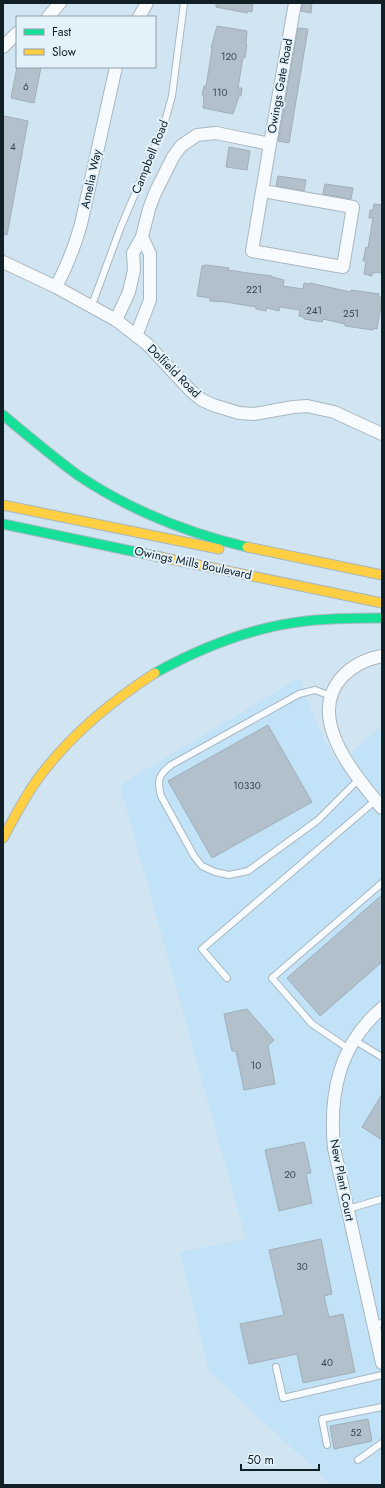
<svg xmlns="http://www.w3.org/2000/svg" width="385" height="1488" font-family="Jost,sans-serif">
	<style>
		.built { fill: #c1e2f7 }
		.building { fill: #b1c0ca; stroke: #a0afb8 }
		.lines { fill: none; stroke-linecap: round; stroke-linejoin: round }
		.lane-casing { stroke: #a8b7c1; stroke-width: 8 }
		.street-casing { stroke: #a8b7c1; stroke-width: 14 }
		.fast-casing { stroke: #a8b7c1; stroke-width: 11 }
		.slow-casing { stroke: #a8b7c1; stroke-width: 11 }
		.lane { stroke: #f8fbfd; stroke-width: 6 }
		.street { stroke: #f8fbfd; stroke-width: 12 }
		.fast { stroke: #16e098; stroke-width: 9 }
		.slow { stroke: #ffcf43; stroke-width: 9 }
		.labels { text-anchor: middle; stroke-width: 4; stroke-linejoin: round; paint-order: stroke }
		.number-label { font-size: 10px; fill: #394750 }
		.street-label { font-size: 12px; fill: #111f27; stroke: #e3f1fa }
	</style>
	<rect width="100%" height="100%" fill="#d0e4f1"/>
	<path class="built" d="M299,678L320,732L338,764L382,726V1485H332L209,1371L180,1252L246,1239L120,785Z"/>
	<g class="building">
		<path d="M216,3H253L252,12L248,11L247,13L216,7Z"/>
		<path d="M302,3H312L311,13L301,11Z"/>
		<path d="M217,26L247,31L246,44H247L245,58L243,57L238,88H242L241,96H239L233,114L203,108L204,95H202L204,86H206L210,62L212,49L211,48Z"/>
		<path d="M298,28L308,29L289,143L278,141Z"/>
		<path d="M17,67H41L34,103L11,98Z"/>
		<path d="M4,116L28,121L7,235L3,234V123Z"/>
		<path d="M229,147L250,151L247,170L226,167Z"/>
		<path d="M278,176L306,180L304,191L276,186Z"/>
		<path d="M325,184L353,188L351,199L323,194Z"/>
		<path d="M374,204L382,205V273L375,272V273H372V276L364,274L366,261H363L366,247L368,248L373,218H369L370,210H373Z"/>
		<path d="M206,265L229,268L228,270L248,273L272,276V277L284,280L283,286L303,289L304,283L309,284L310,283L351,292V290L379,294L378,297H382V299L377,329L373,328V330L345,326V324L323,319L322,322L304,319V317L299,316L300,310L280,307L279,311L267,308L266,311L256,309V307L219,301V302L210,301V298L197,296L202,266Z"/>
		<path d="M268,725L312,802L212,858L168,781Z"/>
		<path d="M382,895V962L320,1016L287,978Z"/>
		<path d="M247,1009L274,1040L268,1046L275,1084L244,1090L236,1051H232L224,1014Z"/>
		<path d="M382,1094V1140L362,1127Z"/>
		<path d="M304,1142L311,1173L306,1174L312,1203L279,1211L265,1150Z"/>
		<path d="M321,1239L332,1294L324,1296L329,1317L343,1314L355,1372L303,1383L297,1354L249,1364L240,1324L284,1315L269,1250Z"/>
		<path d="M368,1419L372,1441L334,1449L330,1426Z"/>
	</g>
	<g class="lines">
		<g class="lane-casing">
			<g id="lane">
				<path d="M92,305L120,229L164,125L172,96L184,3"/>
				<path d="M331,696L315,690L299,694L171,765C158,775 157,781 161,796L194,856L202,866L215,872L229,875L248,871L318,820L359,779"/>
				<path d="M227,978L202,949L376,800"/>
				<path d="M354,1040L382,1057"/>
				<path d="M349,1049L312,1024L272,978L382,883"/>
				<path d="M348,1209L382,1199"/>
				<path d="M373,1325L382,1323"/>
				<path d="M276,1367L283,1398L382,1375"/>
				<path d="M327,1445L322,1419L382,1407"/>
				<path d="M358,1460L382,1443"/>
			</g>
		</g>
		<g class="street-casing">
			<g id="street">
				<path d="M48,17L60,3"/>
				<path d="M139,17L147,3"/>
				<path d="M3,47L17,33"/>
				<path d="M263,191L353,207L343,267L252,251L270,144"/>
				<path d="M3,262L56,287L116,320L147,344L191,391L202,400L213,405L239,413L254,414L293,407L307,406L334,412L382,434"/>
				<path d="M56,287C67,266 75,246 81,224L116,67"/>
				<path d="M116,320L129,292L134,270L133,253L142,237L149,209L155,193L173,157L181,146L197,135L216,133L270,144L295,3"/>
				<path d="M136,336L150,300V254L142,237"/>
				<path d="M382,656C366,659 353,665 342,677C305,718 355,775 382,808"/>
				<path d="M382,1008C339,1045 329,1093 334,1148L382,1363"/>
			</g>
		</g>
		<g class="fast-casing">
			<g id="fast">
				<path d="M3,415C28,436 53,457 79,476C130,510 187,533 247,547"/>
				<path d="M3,524L160,557"/>
				<path d="M155,673C202,647 252,627 306,621C331,618 357,618 382,618"/>
			</g>
		</g>
		<g class="slow-casing">
			<g id="slow">
				<path d="M3,505L219,549"/>
				<path d="M247,547L382,575"/>
				<path d="M160,557L382,603"/>
				<path d="M3,838C14,818 24,798 37,780C69,736 110,702 155,673"/>
			</g>
		</g>
		<use href="#lane" class="lane"/>
		<use href="#street" class="street"/>
		<use href="#fast" class="fast"/>
		<use href="#slow" class="slow"/>
	</g>
	<g class="labels">
		<g class="number-label">
			<text x="229" y="60">120</text>
			<text x="26" y="90">6</text>
			<text x="220" y="96">110</text>
			<text x="13" y="150">4</text>
			<text x="254" y="293">221</text>
			<text x="314" y="314">241</text>
			<text x="351" y="317">251</text>
			<text x="247" y="789">10330</text>
			<text x="256" y="1069">10</text>
			<text x="290" y="1178">20</text>
			<text x="302" y="1270">30</text>
			<text x="327" y="1366">40</text>
			<text x="356" y="1436">52</text>
		</g>
		<g class="street-label">
			<text transform="translate(280 86) rotate(-80)" y="4">Owings Gate Road</text>
			<text transform="translate(150 157) rotate(-68)" y="4">Campbell Road</text>
			<text transform="translate(91 179) rotate(-78)" y="4">Amelia Way</text>
			<text transform="translate(174 371) rotate(45)" y="4">Dolfield Road</text>
			<text transform="translate(193 563) rotate(12)" y="4">Owings Mills Boulevard</text>
			<text transform="translate(342 1180) rotate(79)" y="4">New Plant Court</text>
		</g>
	</g>
	<rect width="385" height="1488" fill="none" stroke="#111f27" stroke-width="8"/>
	<rect x="16" y="16" width="140" height="52" fill="#e3f1fa" stroke="#8f9da6"/>
	<rect x="24" y="29" width="20" height="6" fill="#16e098" stroke="#8f9da6"/>
	<text x="52" y="36" font-size="12" fill="#111f27">Fast</text>
	<rect x="24" y="49" width="20" height="6" fill="#ffcf43" stroke="#8f9da6"/>
	<text x="52" y="56" font-size="12" fill="#111f27">Slow</text>
	<path d="M241 1464v6h78v-6" fill="none" stroke="#111f27" stroke-width="2"/>
	<text x="247" y="1464" font-size="12" fill="#111f27" stroke="#e3f1fa" stroke-width="3" paint-order="stroke">50 m</text>
</svg>
